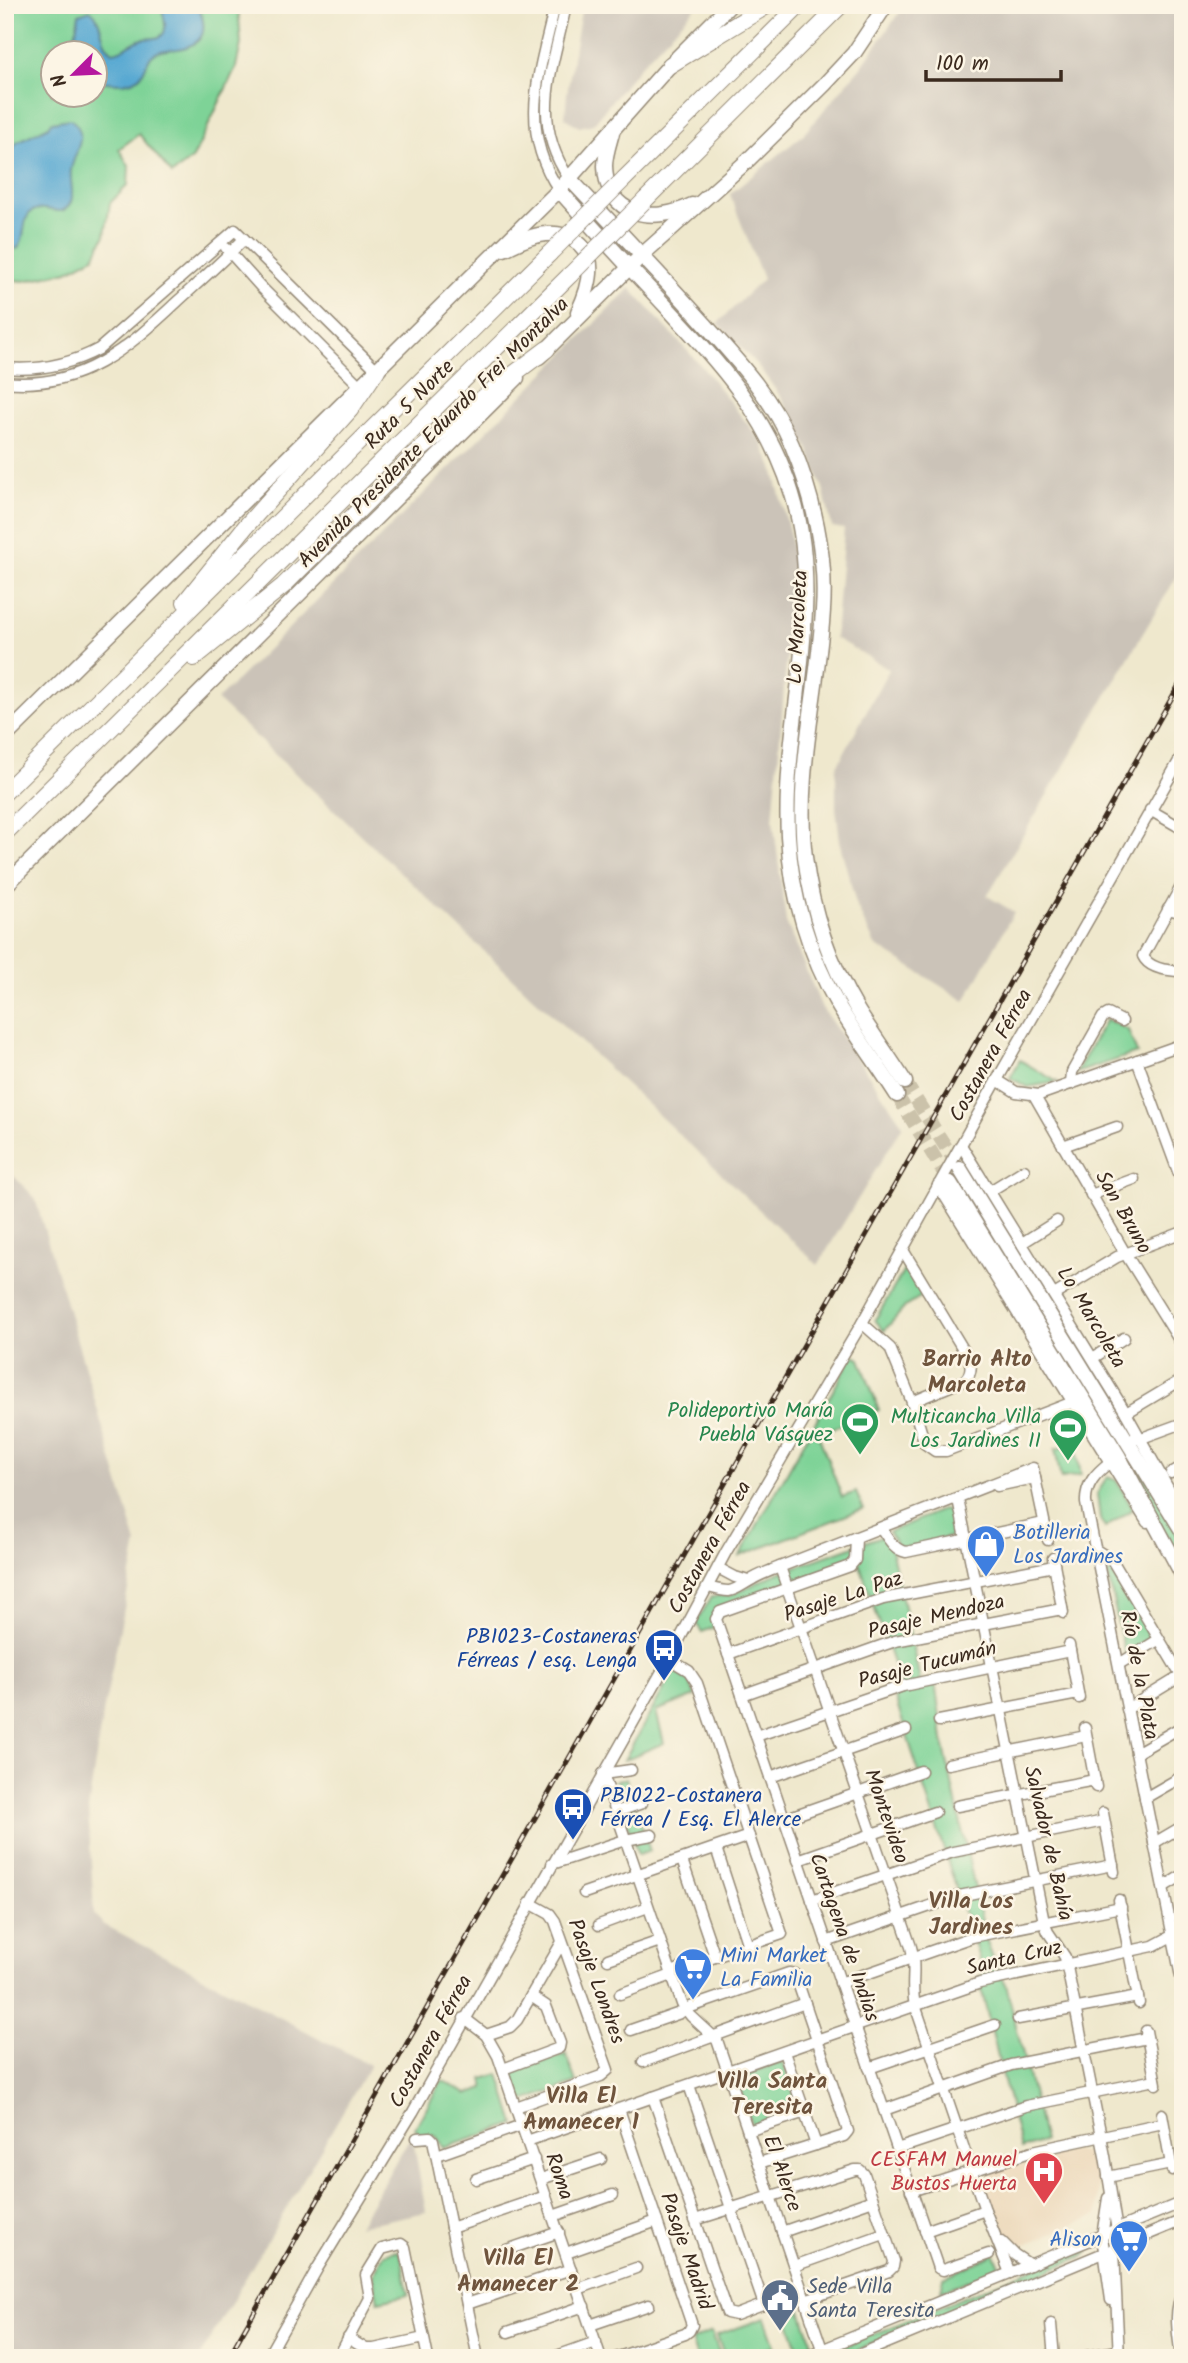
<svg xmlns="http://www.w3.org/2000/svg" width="1188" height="2363" font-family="Kalam,sans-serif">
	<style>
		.built { fill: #ecd8ba }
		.industrial { fill: #cbc3b8 }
		.green { fill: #7ed397; stroke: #5c7e5a; stroke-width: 2; fill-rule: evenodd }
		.water { fill: #57a8d2; stroke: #496978; stroke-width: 2 }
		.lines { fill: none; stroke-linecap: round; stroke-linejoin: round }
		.major-tunnel { stroke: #cbc2aa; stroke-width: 14; stroke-dasharray: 14 7; stroke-linecap: butt }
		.minor-casing { stroke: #958976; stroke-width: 13 }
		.major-casing { stroke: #958976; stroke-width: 17 }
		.highway-casing { stroke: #958976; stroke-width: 18 }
		.minor { stroke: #fff; stroke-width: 10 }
		.major { stroke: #fff; stroke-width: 14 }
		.highway { stroke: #fff; stroke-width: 16 }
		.rail-casing { stroke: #3b2a1e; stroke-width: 5 }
		.rail { stroke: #fcf5e5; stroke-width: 2.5; stroke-dasharray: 8; stroke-linecap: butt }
		.highway-bridge-casing { stroke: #958976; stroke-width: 18; stroke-linecap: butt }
		.highway-bridge { stroke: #fff; stroke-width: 16 }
		.labels { text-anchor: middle; stroke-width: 5; stroke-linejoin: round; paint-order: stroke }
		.street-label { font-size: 21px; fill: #3b2a1e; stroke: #fcf5e5 }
		.leisure-label { font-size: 21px; fill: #27864d; stroke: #fcf5e5; text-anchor: end }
		.shop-label { font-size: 21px; fill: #366cbe; stroke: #fcf5e5; text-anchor: start }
		.transit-label { font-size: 21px; fill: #164399; stroke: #fcf5e5; text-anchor: end }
		.health-label { font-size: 21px; fill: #be3a42; stroke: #fcf5e5; text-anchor: end }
		.service-label { font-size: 21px; fill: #4e5e75; stroke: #fcf5e5; text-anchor: start }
		.neighbourhood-label { font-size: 23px; font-weight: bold; fill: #6f543d; stroke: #fcf5e5 }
	</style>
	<rect width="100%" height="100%" fill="#fcf5e5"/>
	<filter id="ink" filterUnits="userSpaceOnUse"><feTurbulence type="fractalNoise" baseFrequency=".0143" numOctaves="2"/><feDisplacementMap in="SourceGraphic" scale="14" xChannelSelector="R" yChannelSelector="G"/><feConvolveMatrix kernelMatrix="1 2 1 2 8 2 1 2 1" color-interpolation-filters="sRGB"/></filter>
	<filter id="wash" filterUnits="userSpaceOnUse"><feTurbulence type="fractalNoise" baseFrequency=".00686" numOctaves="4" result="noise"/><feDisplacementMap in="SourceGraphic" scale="28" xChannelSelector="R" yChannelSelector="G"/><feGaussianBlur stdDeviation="1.57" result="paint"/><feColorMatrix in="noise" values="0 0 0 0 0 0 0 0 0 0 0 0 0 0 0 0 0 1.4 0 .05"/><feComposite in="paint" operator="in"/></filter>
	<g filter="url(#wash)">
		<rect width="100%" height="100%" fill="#efe8cd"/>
		<path class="built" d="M1073,2150L1091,2154L1098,2165L1097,2215L1021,2246L1005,2233L995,2220L985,2180L999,2168Z"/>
		<g class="industrial">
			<path d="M582,5H698L641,65L593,124L579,127L565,118L567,94Z"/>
			<path d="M905,5H1183V566L987,896L1014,912L965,1001L875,945L857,907L841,848L836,808V768L889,669L835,638L844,529L832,527L823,488L809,450L781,397L758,366L718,323L763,279L730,194L803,135L860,68Z"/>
			<path d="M630,288L704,369L761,441L773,468L790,535L795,590L786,665L773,820L786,922L822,1008L903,1125L818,1265L217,700Z"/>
			<path d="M5,1167L35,1198L137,1544L101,1723L88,1809L94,1914L103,1924L370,2065L199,2358H5Z"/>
			<path d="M412,2134L426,2212L358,2226Z"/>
		</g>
		<g class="green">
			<path d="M5,5H238L241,44L236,67L193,158L172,174L139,134L119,149L129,166L128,185L110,203L105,235L94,257L68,271L24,281L5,279ZM52,52H94V94H52Z"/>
			<path d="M1106,1019L1128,1030L1137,1053L1076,1073Z"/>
			<path d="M1020,1060L1057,1082L1028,1087L1010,1078Z"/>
			<path d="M906,1267L923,1295L905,1307L884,1331L875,1320Z"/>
			<path d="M853,1355L860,1359L879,1410L818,1434L842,1497L856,1492L863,1509L740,1556Z"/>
			<path d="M1075,1445L1081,1475L1061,1478L1055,1449Z"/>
			<path d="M1134,1458L1183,1537V1563L1125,1467Z"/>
			<path d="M1107,1477L1116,1480L1133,1509L1105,1528L1100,1519L1097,1494Z"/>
			<path d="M942,1510C957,1511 957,1523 958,1535L901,1549L888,1532Z"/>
			<path d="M882,1536L889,1543L893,1557L921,1685L935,1682L944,1747L986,1939L997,1968L1006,1984L1044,2141L1021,2149L981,1988L983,1971L893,1692L901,1687L860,1565L849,1562L714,1613L715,1627L702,1632L696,1623L712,1596H730L773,1575Z"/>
			<path d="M1105,1561L1151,1637L1125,1655Z"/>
			<path d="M674,1671L689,1681L695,1696L656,1711L664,1743L624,1760Z"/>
			<path d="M626,1778L650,1851L638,1855L614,1782Z"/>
			<path d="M566,2054L576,2083L521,2102L511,2073Z"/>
			<path d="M783,2062L799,2111L753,2128L736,2077Z"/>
			<path d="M499,2074L515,2124L444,2148L436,2136H421L415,2128L442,2080L467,2094L485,2088L483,2079Z"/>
			<path d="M1087,2246L1089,2251L1081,2257L841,2357L829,2353Z"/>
			<path d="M993,2250L1001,2268L941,2291L944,2277L991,2256L989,2252Z"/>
			<path d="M395,2251L400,2252L409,2295L378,2301L373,2275L384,2254Z"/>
			<path d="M797,2299L812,2343L798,2348L783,2304Z"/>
			<path d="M765,2318L775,2346L741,2358H725L717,2335Z"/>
			<path d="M712,2332L721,2358H697L691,2340Z"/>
		</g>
		<g class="water">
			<path d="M161,5H198C208,29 206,44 178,49C170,50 163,49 156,53C148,57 148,62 144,70C136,88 110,83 95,80L94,52H72L79,14L90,10C105,21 98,42 113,52C123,51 130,44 139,40C145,38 149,39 155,38C172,36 163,16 161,5Z"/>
			<path d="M70,119C91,133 74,152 71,170C69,184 79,204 62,211C54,212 48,208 40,209C18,211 29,237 17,249L5,246V197L11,189L12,179L7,158L17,142L49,126L52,122Z"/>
		</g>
	</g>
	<g filter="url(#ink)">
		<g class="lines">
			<g class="major-tunnel">
				<path d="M905,1082L959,1168"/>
				<path d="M897,1095L950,1183"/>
			</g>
			<g class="minor-casing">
				<g id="minor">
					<path d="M555,5C540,72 517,128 559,190"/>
					<path d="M566,5C553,70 529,119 569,178"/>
					<path d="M226,248L260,286L360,386"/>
					<path d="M5,368C39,371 69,365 99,349L235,230L377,370"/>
					<path d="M5,382C80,390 127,349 178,301C200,281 223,261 244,239"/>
					<path d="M1150,810L1183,829"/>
					<path d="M1183,883L1143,956C1149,969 1169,971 1183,971"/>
					<path d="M1168,909L1183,913"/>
					<path d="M1137,1060L1183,1185"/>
					<path d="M997,1080L1016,1092L1039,1095L1183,1044"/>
					<path d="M1071,1084L1072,1072L1103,1017L1108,1014L1122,1021"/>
					<path d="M1034,1095L1125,1253L1183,1346"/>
					<path d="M961,1145L1126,1413L1183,1515"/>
					<path d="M1063,1146L1117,1127"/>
					<path d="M938,1185L1147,1522"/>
					<path d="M990,1191L1024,1170"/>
					<path d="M1091,1195L1134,1179"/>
					<path d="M1022,1243L1057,1221"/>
					<path d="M903,1250L969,1359C972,1367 971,1374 965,1380L912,1402"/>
					<path d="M1054,1295L1117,1257L1183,1232"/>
					<path d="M862,1323L890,1348L912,1402L925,1444L935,1451H946L1073,1402"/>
					<path d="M1093,1358L1124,1338"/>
					<path d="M1126,1413L1183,1379"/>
					<path d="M1134,1438L1139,1439L1183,1423"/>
					<path d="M1110,1462C1096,1473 1085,1484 1086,1503L1183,1987"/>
					<path d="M1171,1473L1183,1466"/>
					<path d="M997,1486L1035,1478"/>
					<path d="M958,1499L1044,1922L1048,1932L1065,1957L1105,2156L1117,2231L1114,2249L1119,2358"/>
					<path d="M881,1528C888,1538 894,1550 906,1552L1044,1523"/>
					<path d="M856,1538L855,1560L850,1566L720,1612L716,1619L938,2268L943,2270L989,2254"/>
					<path d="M1096,1550L1112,1560L1183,1679"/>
					<path d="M1053,1558L1063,1613"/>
					<path d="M780,1567L911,1947C917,1967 910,1986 915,2005L985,2210L1010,2273"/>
					<path d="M718,1568L735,1577L748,1581"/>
					<path d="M708,1587C734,1594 730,1592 751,1580C757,1576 765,1573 772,1570L1033,1468L1048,1540"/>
					<path d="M1069,1645L1079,1698"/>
					<path d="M728,1654L883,1599L1054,1566"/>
					<path d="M669,1659L689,1671L697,1683L782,1934L671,1972"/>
					<path d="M1119,1664L1158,1640"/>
					<path d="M742,1695L895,1641L1062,1609"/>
					<path d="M1127,1709L1181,1676"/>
					<path d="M939,1721L1078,1694"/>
					<path d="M1085,1728L1096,1787"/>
					<path d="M756,1736L903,1686L1070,1651"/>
					<path d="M1136,1753L1183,1726"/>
					<path d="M948,1764L1086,1736"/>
					<path d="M603,1774L682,2004L691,2016L717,2040L825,2358"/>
					<path d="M603,1774L631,1770"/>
					<path d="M770,1777L906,1730"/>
					<path d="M1145,1798L1183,1776"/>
					<path d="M957,1806L1095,1780"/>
					<path d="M616,1812L642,1803"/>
					<path d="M1103,1813L1114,1872"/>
					<path d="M784,1819L921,1771"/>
					<path d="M1154,1843L1183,1826"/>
					<path d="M716,1848L748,1946"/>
					<path d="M682,1860L715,1957"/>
					<path d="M798,1860L935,1812"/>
					<path d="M552,1864L625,1840L652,1835"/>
					<path d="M1163,1887L1183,1875"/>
					<path d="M584,1893L749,1836"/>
					<path d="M812,1900L953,1852L1104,1821"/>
					<path d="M1119,1900L1139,2003"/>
					<path d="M599,1925L648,1907"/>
					<path d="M826,1942L959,1896L1113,1865"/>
					<path d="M608,1959L660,1941"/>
					<path d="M840,1983L972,1937L1121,1907"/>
					<path d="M620,1994L672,1975"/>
					<path d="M464,2018L486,2035L498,2056L601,2358"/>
					<path d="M1018,2019L1138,1997"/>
					<path d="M631,2030L680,2013L685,2009L789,1973L795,1974L848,2131L844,2136L759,2163"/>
					<path d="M1146,2031L1156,2084"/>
					<path d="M486,2035L510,2027L517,2020L562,1942"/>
					<path d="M784,2052L816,2145"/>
					<path d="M643,2062L805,2003"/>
					<path d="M869,2068L995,2025"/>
					<path d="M503,2069L559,2048L560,2043L546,2006L531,1996"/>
					<path d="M689,2085L764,2305"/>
					<path d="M653,2097L727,2313L736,2315L802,2290"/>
					<path d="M516,2107L601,2076L608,2070L555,1921L550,1914L530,1903"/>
					<path d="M884,2110L1011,2065L1147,2038"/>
					<path d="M1162,2114L1172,2170"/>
					<path d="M748,2131L805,2112"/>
					<path d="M417,2138L430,2137L433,2140L478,2358"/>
					<path d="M527,2141L980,1983L1153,1946L1183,1930"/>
					<path d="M897,2149L1026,2106L1155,2080"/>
					<path d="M437,2155L522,2125"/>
					<path d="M1108,2177L1171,2164"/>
					<path d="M476,2179L534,2159"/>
					<path d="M541,2179L601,2159"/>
					<path d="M911,2191L1033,2151L1163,2123"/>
					<path d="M1108,2198L1102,2236L1111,2300"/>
					<path d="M553,2216L613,2195"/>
					<path d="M695,2220C748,2203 801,2187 855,2170H860L864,2174L894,2261L893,2267L889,2271L805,2300"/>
					<path d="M451,2228L546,2196"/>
					<path d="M925,2231L985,2210"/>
					<path d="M782,2232L873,2200"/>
					<path d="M1002,2242L1015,2255L1030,2265"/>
					<path d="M566,2253L657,2221"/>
					<path d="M495,2254L559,2232"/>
					<path d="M794,2266L884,2234"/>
					<path d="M578,2289L636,2268"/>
					<path d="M467,2304L571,2269"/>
					<path d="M1051,2324L1054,2358"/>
					<path d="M590,2325L649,2305"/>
					<path d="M508,2332L584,2306"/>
					<path d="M348,2338L366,2349H374L424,2338"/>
					<path d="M267,2358L317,2269L413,2112L669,1659L726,1552L862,1323L997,1080L1183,754"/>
					<path d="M338,2358L370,2298L366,2275L382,2249L401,2244L405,2247L428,2358"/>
					<path d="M551,2358L596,2342"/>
					<path d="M616,2358L685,2334L689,2331L692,2325L619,2109"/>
					<path d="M802,2358L1183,2202"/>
					<path d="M851,2358L1183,2220"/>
					<path d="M1033,2358H1042"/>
					<path d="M1076,2358L1118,2351"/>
					<path d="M1181,2358C1179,2338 1172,2311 1183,2293"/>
				</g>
			</g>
			<g class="major-casing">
				<g id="major">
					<path d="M612,133C609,144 605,155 605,166C606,217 654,224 692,205"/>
					<path d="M569,178C614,226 659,273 703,322C737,360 772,397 792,445C813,496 827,555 823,610C818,692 795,775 805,857C812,912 830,964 858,1011C873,1035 890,1058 905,1082"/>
					<path d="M559,190C592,227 625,263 659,299C716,360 767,412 792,494C827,607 782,721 788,836C791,895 809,955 839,1007C857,1037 878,1065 897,1095"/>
					<path d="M504,249C517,243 531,235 546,234C555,233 564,234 572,239C601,254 589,289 578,312"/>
					<path d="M539,357L642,255L746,162L825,84L854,53L886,5"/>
					<path d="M5,737L559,190L670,65L730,5"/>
					<path d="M5,886L517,378"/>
					<path d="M960,1169L1183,1532"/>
					<path d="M950,1183L1119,1457L1183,1576"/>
				</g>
			</g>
			<g class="highway-casing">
				<g id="highway">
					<path d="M670,65L768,5"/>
					<path d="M624,179L800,5"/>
					<path d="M645,200L841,5"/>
					<path d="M185,602L246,526L350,410L377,370"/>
					<path d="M194,658L283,586L414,455L495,388L547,349"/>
					<path d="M5,792L550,253"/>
					<path d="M5,833L571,274"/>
				</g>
			</g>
			<use href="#minor" class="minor"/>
			<use href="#major" class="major"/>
			<use href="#highway" class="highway"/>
			<g class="rail-casing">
				<path id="rail" d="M228,2358L1183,678"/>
			</g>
			<use href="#rail" class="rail"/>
			<g class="highway-bridge-casing">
				<g id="highway-bridge">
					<path d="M550,253L624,179"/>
					<path d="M571,274L645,200"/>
				</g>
			</g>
			<use href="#highway-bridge" class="highway-bridge"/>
		</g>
	</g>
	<defs>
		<g id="stadium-pin" transform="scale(2.0125)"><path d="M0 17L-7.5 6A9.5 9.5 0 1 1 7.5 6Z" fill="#2e9e5b" stroke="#fcf5e5"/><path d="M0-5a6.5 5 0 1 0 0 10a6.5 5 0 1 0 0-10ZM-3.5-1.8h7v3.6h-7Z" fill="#fff"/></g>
		<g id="shop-pin" transform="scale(2.0125)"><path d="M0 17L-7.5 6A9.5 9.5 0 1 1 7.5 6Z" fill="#3f7fe0" stroke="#fcf5e5"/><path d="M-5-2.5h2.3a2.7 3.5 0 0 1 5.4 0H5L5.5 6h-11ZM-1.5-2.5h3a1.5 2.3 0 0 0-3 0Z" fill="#fff"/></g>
		<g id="bus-pin" transform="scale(2.0125)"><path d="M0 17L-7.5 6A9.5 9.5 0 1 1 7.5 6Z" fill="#1a4fb4" stroke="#fcf5e5"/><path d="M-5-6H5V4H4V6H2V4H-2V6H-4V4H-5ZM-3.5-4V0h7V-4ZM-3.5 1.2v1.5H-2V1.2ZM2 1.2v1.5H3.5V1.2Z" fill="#fff"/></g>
		<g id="supermarket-pin" transform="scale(2.0125)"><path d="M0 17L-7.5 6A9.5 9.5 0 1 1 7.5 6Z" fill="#3f7fe0" stroke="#fcf5e5"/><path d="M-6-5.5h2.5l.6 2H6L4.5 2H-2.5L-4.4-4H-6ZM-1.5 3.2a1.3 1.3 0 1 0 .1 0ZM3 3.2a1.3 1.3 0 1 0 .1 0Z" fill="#fff"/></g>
		<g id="hospital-pin" transform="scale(2.0125)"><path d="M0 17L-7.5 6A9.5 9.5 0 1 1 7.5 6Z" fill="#e0444e" stroke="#fcf5e5"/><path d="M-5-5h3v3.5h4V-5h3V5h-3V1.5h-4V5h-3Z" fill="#fff"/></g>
		<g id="civic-pin" transform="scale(2.0125)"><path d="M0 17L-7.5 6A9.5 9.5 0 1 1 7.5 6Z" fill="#5c6f8a" stroke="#fcf5e5"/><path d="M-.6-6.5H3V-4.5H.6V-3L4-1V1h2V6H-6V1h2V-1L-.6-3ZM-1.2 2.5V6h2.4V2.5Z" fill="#fff"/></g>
	</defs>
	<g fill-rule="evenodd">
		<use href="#stadium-pin" x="860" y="1422"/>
		<use href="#stadium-pin" x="1068" y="1428"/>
		<use href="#shop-pin" x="986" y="1544"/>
		<use href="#bus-pin" x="664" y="1648"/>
		<use href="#bus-pin" x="573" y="1807"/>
		<use href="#supermarket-pin" x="693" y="1967"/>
		<use href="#hospital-pin" x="1044" y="2171"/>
		<use href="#supermarket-pin" x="1129" y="2239"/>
		<use href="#civic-pin" x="780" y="2298"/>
	</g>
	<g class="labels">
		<g class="street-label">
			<text transform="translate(409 404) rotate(-45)" y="7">Ruta 5 Norte</text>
			<text transform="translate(433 432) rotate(-45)" y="7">Avenida Presidente Eduardo Frei Montalva</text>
			<text transform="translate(797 627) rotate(-87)" y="7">Lo Marcoleta</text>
			<text transform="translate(990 1055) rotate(-61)" y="7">Costanera Férrea</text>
			<text transform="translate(1124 1212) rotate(60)" y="7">San Bruno</text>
			<text transform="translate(1092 1317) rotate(59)" y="7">Lo Marcoleta</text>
			<text transform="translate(709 1547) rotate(-61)" y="7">Costanera Férrea</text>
			<text transform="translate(843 1596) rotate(-18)" y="7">Pasaje La Paz</text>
			<text transform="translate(936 1616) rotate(-13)" y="7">Pasaje Mendoza</text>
			<text transform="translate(927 1664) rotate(-14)" y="7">Pasaje Tucumán</text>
			<text transform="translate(1140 1675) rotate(79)" y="7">Río de la Plata</text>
			<text transform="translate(887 1816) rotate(71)" y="7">Montevideo</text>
			<text transform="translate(1049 1843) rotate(77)" y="7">Salvador de Bahía</text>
			<text transform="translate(845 1937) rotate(71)" y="7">Cartagena de Indias</text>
			<text transform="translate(1014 1957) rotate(-13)" y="7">Santa Cruz</text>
			<text transform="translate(597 1981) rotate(70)" y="7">Pasaje Londres</text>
			<text transform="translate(430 2041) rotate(-61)" y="7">Costanera Férrea</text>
			<text transform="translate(783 2173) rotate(71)" y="7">El Alerce</text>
			<text transform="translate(560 2176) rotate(71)" y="7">Roma</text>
			<text transform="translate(687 2251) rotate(71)" y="7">Pasaje Madrid</text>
		</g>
		<g class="leisure-label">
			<text x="833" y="1417">Polideportivo María<tspan x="833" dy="24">Puebla Vásquez</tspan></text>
			<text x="1041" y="1423">Multicancha Villa<tspan x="1041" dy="24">Los Jardines II</tspan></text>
		</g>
		<g class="shop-label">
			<text x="1013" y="1539">Botilleria<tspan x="1013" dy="24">Los Jardines</tspan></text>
			<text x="720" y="1962">Mini Market<tspan x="720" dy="24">La Familia</tspan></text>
			<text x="1102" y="2246" text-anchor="end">Alison</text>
		</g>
		<g class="transit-label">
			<text x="637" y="1643">PB1023-Costaneras<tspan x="637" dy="24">Férreas / esq. Lenga</tspan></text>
			<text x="600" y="1802" text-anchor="start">PB1022-Costanera<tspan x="600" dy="24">Férrea / Esq. El Alerce</tspan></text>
		</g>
		<g class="health-label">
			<text x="1017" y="2166">CESFAM Manuel<tspan x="1017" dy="24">Bustos Huerta</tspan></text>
		</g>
		<g class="service-label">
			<text x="807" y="2293">Sede Villa<tspan x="807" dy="24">Santa Teresita</tspan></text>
		</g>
		<g class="neighbourhood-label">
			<text x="977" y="1366">Barrio Alto<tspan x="977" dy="26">Marcoleta</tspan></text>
			<text x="971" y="1908">Villa Los<tspan x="971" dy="26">Jardines</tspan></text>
			<text x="772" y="2088">Villa Santa<tspan x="772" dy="26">Teresita</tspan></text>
			<text x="581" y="2103">Villa El<tspan x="581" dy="26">Amanecer 1</tspan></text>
			<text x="518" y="2265">Villa El<tspan x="518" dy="26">Amanecer 2</tspan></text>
		</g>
	</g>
	<rect width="1188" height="2363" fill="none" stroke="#fcf5e5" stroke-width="28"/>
	<g transform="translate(74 74) rotate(246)"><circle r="33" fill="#fcf5e5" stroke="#afa495" stroke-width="2"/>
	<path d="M0-5L12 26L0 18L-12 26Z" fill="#b5179e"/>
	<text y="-10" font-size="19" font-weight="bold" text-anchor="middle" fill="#3b2a1e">N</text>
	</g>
	<path d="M926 70v10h135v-10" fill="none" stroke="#3b2a1e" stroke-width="3.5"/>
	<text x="936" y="70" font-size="21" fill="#3b2a1e" stroke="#fcf5e5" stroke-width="5" paint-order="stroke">100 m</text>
</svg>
